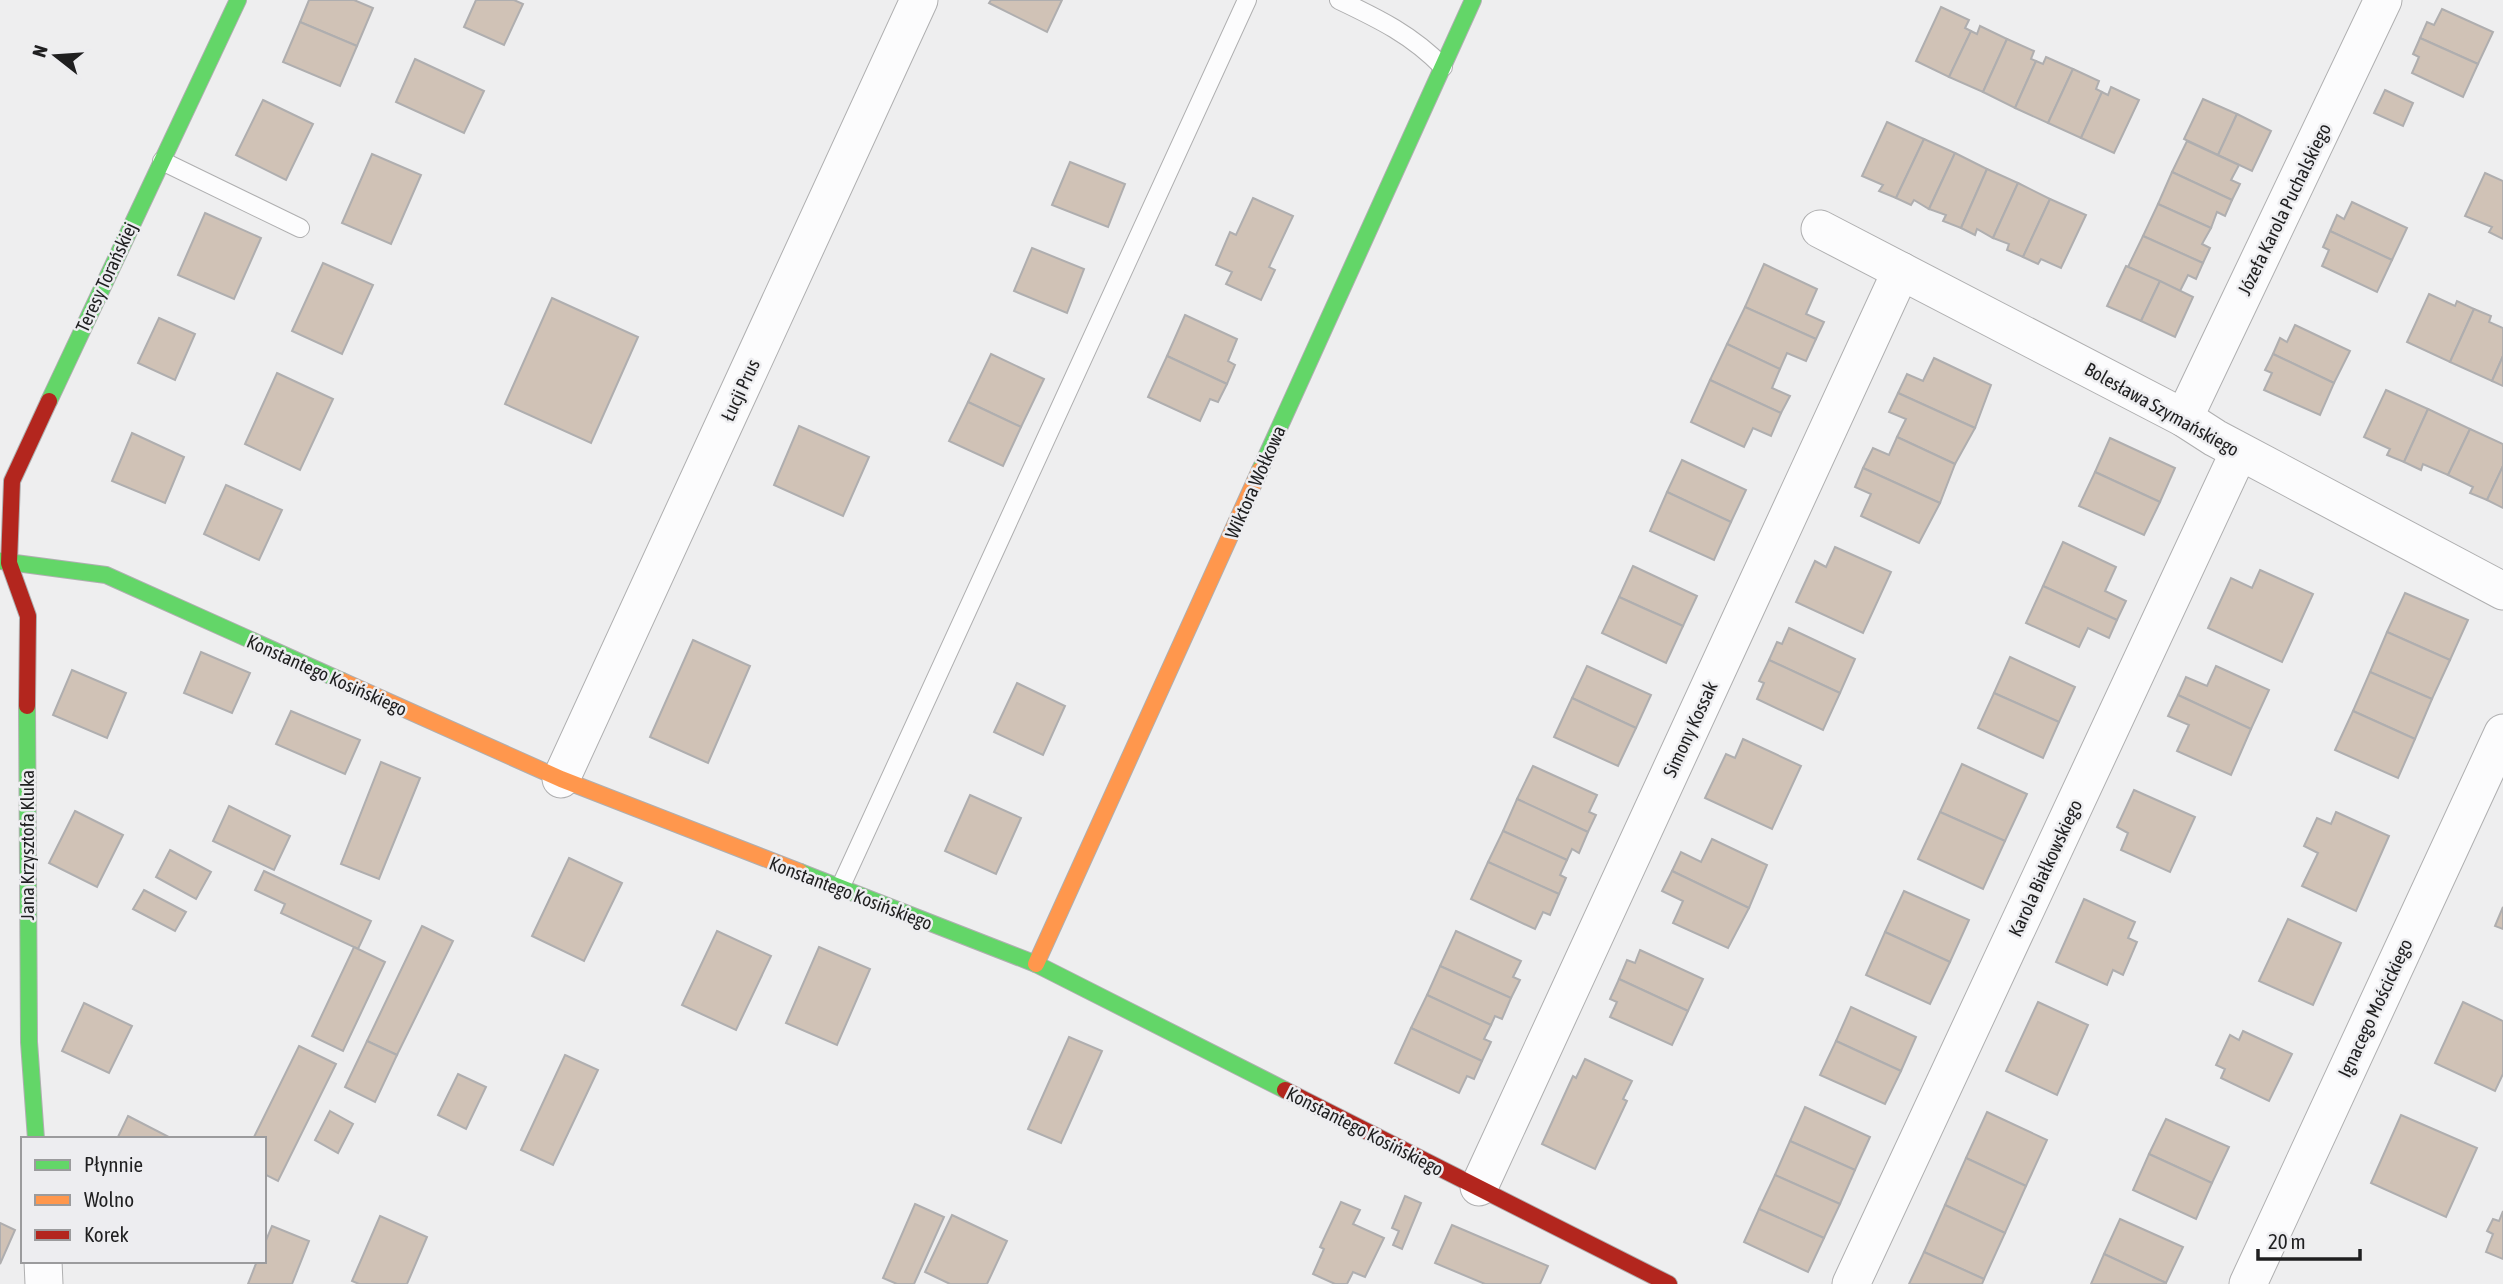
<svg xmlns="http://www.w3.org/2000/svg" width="2503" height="1284" font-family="'Asap Condensed',sans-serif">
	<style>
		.building { fill: #d0c2b6; stroke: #afaeaf; stroke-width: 2 }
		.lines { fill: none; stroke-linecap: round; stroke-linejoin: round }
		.lane-casing { stroke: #afafb0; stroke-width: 20 }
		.street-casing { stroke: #afafb0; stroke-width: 39 }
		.fast-casing { stroke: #afafb0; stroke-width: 18 }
		.slow-casing { stroke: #afafb0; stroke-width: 18 }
		.jam-casing { stroke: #afafb0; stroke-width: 18 }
		.lane { stroke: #fcfcfd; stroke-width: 18 }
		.street { stroke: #fcfcfd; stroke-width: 37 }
		.fast { stroke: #63d668; stroke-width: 16 }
		.slow { stroke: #ff974d; stroke-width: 16 }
		.jam { stroke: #b3261e; stroke-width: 16 }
		.labels { text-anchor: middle; stroke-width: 5; stroke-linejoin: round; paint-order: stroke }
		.street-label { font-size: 19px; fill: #1f1f20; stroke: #ededf0 }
	</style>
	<rect width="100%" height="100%" fill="#eeeeef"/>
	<g class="building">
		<path d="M309,0H354L373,8L357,46L300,22Z"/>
		<path d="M476,0H514L523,4L504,45L464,27Z"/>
		<path d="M991,0H1062L1047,32L989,3Z"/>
		<path d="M1941,7L1969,20L1965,28L1971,31L1949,77L1916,61Z"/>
		<path d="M2442,9L2493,32L2478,64L2420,38L2427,22L2434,25Z"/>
		<path d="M300,22L357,46L340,86L283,62Z"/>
		<path d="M1980,26L2007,39L1983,92L1949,77L1971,31L1977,34Z"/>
		<path d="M2420,38L2478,64L2463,97L2412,73L2419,57L2413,54Z"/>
		<path d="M2007,39L2034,51L2031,59L2036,61L2015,108L1983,92Z"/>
		<path d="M2046,57L2073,69L2048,123L2015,108L2036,61L2043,64Z"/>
		<path d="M415,59L484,91L464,133L396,102Z"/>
		<path d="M2073,69L2099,81L2096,89L2102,92L2081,138L2048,123Z"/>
		<path d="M2111,87L2139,100L2114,153L2081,138L2102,92L2108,95Z"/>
		<path d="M2385,90L2413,103L2403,126L2374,113Z"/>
		<path d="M2203,99L2237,114L2218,155L2184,139Z"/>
		<path d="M263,100L313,124L286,180L236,155Z"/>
		<path d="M2237,114L2271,131L2252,171L2218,155Z"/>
		<path d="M1887,122L1924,139L1896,198L1879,191L1883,185L1862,176Z"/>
		<path d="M1924,139L1955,153L1929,209L1914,200L1911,205L1896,198Z"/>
		<path d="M2187,141L2239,165L2231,180L2240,184L2232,200L2172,172Z"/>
		<path d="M1955,153L1987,169L1961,228L1943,221L1946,215L1929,209Z"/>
		<path d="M372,154L421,175L391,244L342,223Z"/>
		<path d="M1070,162L1125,184L1108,227L1052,205Z"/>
		<path d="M1987,169L2018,183L1993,238L1977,229L1975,235L1961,228Z"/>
		<path d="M2172,172L2232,200L2225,216L2217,212L2211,228L2158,204Z"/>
		<path d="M2485,173L2503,181V239L2489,232L2492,227L2465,216Z"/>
		<path d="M2018,183L2050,199L2023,257L2007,250L2009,244L1993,238Z"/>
		<path d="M1253,198L1293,216L1269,267L1275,270L1261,300L1226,284L1232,272L1216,265L1230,232L1236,235Z"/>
		<path d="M2050,199L2086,215L2061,268L2041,259L2038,264L2023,257Z"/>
		<path d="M2352,202L2407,228L2392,260L2330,231L2337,215L2344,219Z"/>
		<path d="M2158,204L2211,228L2202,244L2210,248L2203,263L2143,236Z"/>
		<path d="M205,213L261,238L234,299L178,275Z"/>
		<path d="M2330,231L2392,260L2377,292L2322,266L2329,250L2323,247Z"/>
		<path d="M2143,236L2203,263L2196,279L2188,275L2180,291L2128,267Z"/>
		<path d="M1032,248L1084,269L1067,313L1014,291Z"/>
		<path d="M323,263L373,285L342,354L292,331Z"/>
		<path d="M1764,264L1817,289L1806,314L1824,322L1816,339L1745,307Z"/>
		<path d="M2126,266L2160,281L2141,321L2107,306Z"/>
		<path d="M2160,281L2193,297L2175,337L2141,321Z"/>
		<path d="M2429,294L2455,306L2457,301L2474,309L2450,362L2407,342Z"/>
		<path d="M552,298L638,337L591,443L505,404Z"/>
		<path d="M1745,307L1816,339L1806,361L1787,353L1780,369L1727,344Z"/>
		<path d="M2474,309L2491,316L2489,322L2503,328V356L2492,381L2450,362Z"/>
		<path d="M1185,315L1237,339L1228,361L1235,365L1227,384L1167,356Z"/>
		<path d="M159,318L195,334L175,380L138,363Z"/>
		<path d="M2295,325L2350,351L2334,383L2273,354L2280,338L2287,342Z"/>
		<path d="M1727,344L1780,369L1772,388L1790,396L1781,413L1710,380Z"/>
		<path d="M991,354L1044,379L1021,427L968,402Z"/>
		<path d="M2273,354L2334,383L2320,415L2264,390L2272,373L2265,370Z"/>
		<path d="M1167,356L1227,384L1218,402L1210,399L1200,421L1148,397Z"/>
		<path d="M2503,356V386L2492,381Z"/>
		<path d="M1934,358L1991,385L1975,428L1898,393L1907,374L1923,381Z"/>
		<path d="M277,373L333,399L300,470L245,444Z"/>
		<path d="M1710,380L1781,413L1771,436L1753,428L1744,447L1691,422Z"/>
		<path d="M2386,390L2428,409L2404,462L2387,455L2390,449L2364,437Z"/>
		<path d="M1898,393L1975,428L1955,464L1897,437L1906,419L1889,412Z"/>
		<path d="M968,402L1021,427L1003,466L949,441Z"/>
		<path d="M2428,409L2470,429L2448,475L2423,464L2421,470L2404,462Z"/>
		<path d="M799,426L869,457L843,516L774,485Z"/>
		<path d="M2470,429L2503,444V466L2487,500L2470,493L2473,487L2448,475Z"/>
		<path d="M132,433L184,457L165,503L112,481Z"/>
		<path d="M1897,437L1955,464L1940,503L1863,468L1873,448L1889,455Z"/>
		<path d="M2110,438L2175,468L2160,502L2095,472Z"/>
		<path d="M1682,460L1746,490L1731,522L1667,492Z"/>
		<path d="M2503,466V508L2487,500Z"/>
		<path d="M1863,468L1940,503L1919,543L1861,516L1871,494L1855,487Z"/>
		<path d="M2095,472L2160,502L2144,535L2079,506Z"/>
		<path d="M226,485L282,510L259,560L204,534Z"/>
		<path d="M1667,492L1731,522L1714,560L1650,531Z"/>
		<path d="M2063,542L2116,567L2105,591L2126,601L2117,620L2043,586Z"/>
		<path d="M1835,547L1891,572L1863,633L1796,602L1815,561L1826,567Z"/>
		<path d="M1633,566L1697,596L1683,626L1619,597Z"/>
		<path d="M2260,570L2313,594L2282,662L2208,628L2231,578L2252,588Z"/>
		<path d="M2043,586L2117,620L2109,638L2088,628L2079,647L2026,623Z"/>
		<path d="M2405,593L2468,620L2450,660L2387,632Z"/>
		<path d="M1619,597L1683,626L1666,663L1602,633Z"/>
		<path d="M1789,628L1855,659L1840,693L1769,660L1777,642L1782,644Z"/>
		<path d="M2387,632L2450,660L2432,699L2370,672Z"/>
		<path d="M693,640L750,666L708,763L650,737Z"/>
		<path d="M201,652L250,673L232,713L184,693Z"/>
		<path d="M2010,657L2075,687L2059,722L1994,693Z"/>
		<path d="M1769,660L1840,693L1823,730L1757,699L1764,683L1759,681Z"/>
		<path d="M1587,666L1651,695L1636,728L1572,698Z"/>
		<path d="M2216,666L2269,690L2251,729L2178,695L2186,677L2207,686Z"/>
		<path d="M72,670L126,693L107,738L53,715Z"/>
		<path d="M2370,672L2432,699L2415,739L2353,711Z"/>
		<path d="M1017,683L1065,706L1043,755L994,732Z"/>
		<path d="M1994,693L2059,722L2043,758L1978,728Z"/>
		<path d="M2178,695L2251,729L2231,775L2177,751L2189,725L2168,716Z"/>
		<path d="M1572,698L1636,728L1618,766L1554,737Z"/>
		<path d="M291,711L360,740L345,774L276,744Z"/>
		<path d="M2353,711L2415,739L2398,778L2335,750Z"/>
		<path d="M1743,739L1801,766L1772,829L1705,798L1726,754L1735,758Z"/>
		<path d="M381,762L420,778L379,879L341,864Z"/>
		<path d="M1962,764L2027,794L2005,841L1940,812Z"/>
		<path d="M1533,766L1597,795L1589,812L1596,815L1588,832L1517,799Z"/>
		<path d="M2134,790L2195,817L2170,872L2121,850L2128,833L2117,827Z"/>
		<path d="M970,795L1021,818L996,874L945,851Z"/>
		<path d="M1517,799L1588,832L1579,853L1572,849L1567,860L1503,831Z"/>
		<path d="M229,806L290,836L274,870L213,841Z"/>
		<path d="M75,811L123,835L97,887L49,863Z"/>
		<path d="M1940,812L2005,841L1983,889L1918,859Z"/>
		<path d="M2336,812L2389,836L2356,911L2302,886L2318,853L2304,846L2317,818L2331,824Z"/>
		<path d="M1503,831L1567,860L1560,875L1566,878L1559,894L1488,862Z"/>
		<path d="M1712,839L1767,865L1749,908L1672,871L1681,852L1701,862Z"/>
		<path d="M170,850L211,872L196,899L156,877Z"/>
		<path d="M569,858L622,883L584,961L532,936Z"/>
		<path d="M1488,862L1559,894L1550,915L1543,912L1535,929L1471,899Z"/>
		<path d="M264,871L371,921L358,949L281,913L285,904L255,890Z"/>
		<path d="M1672,871L1749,908L1728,948L1673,923L1683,901L1662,891Z"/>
		<path d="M144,890L186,912L175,931L133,909Z"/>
		<path d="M1904,891L1969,920L1950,962L1885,932Z"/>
		<path d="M2084,899L2135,922L2128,938L2137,942L2123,975L2113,970L2107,985L2056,962Z"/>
		<path d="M2503,907V929L2495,926Z"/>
		<path d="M2288,919L2341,943L2313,1005L2259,981Z"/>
		<path d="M422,926L453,941L397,1055L367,1041Z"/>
		<path d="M717,931L771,956L736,1030L682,1005Z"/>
		<path d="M1456,931L1521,961L1513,977L1520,980L1511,998L1440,966Z"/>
		<path d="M1885,932L1950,962L1930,1004L1866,975Z"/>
		<path d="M354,947L385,962L343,1051L312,1036Z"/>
		<path d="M819,947L870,969L837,1045L786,1023Z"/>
		<path d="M1640,950L1703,979L1688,1011L1619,979L1627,960L1635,963Z"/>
		<path d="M1440,966L1511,998L1502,1019L1495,1016L1491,1025L1427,995Z"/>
		<path d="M1619,979L1688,1011L1672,1045L1610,1017L1617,1002L1610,999Z"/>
		<path d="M1427,995L1491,1025L1484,1039L1491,1042L1482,1061L1411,1028Z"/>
		<path d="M2038,1002L2088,1025L2057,1095L2006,1071Z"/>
		<path d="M2463,1002L2503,1021V1074L2495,1091L2435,1063Z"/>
		<path d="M84,1003L132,1026L109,1073L62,1051Z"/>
		<path d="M1851,1007L1916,1037L1901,1071L1836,1041Z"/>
		<path d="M1411,1028L1482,1061L1474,1079L1467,1076L1459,1093L1395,1063Z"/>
		<path d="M2243,1031L2292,1054L2269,1101L2221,1078L2225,1069L2216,1065L2230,1035L2239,1040Z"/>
		<path d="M1069,1037L1102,1051L1061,1143L1028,1129Z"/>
		<path d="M367,1041L397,1055L375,1102L345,1087Z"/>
		<path d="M1836,1041L1901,1071L1885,1104L1820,1075Z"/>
		<path d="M299,1046L336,1064L278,1181L264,1174V1139H253Z"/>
		<path d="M565,1055L598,1070L553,1165L521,1150Z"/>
		<path d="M1585,1059L1632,1081L1623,1099L1627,1101L1595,1169L1542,1144L1573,1076L1576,1078Z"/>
		<path d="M458,1074L486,1087L466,1129L438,1115Z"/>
		<path d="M1805,1107L1870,1137L1855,1170L1790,1141Z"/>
		<path d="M330,1111L353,1124L338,1153L315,1140Z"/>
		<path d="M1987,1112L2047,1140L2026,1186L1966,1158Z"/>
		<path d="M2401,1115L2477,1148L2446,1217L2371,1183Z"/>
		<path d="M128,1116L171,1138V1139H117Z"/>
		<path d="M2166,1119L2229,1147L2212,1183L2149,1154Z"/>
		<path d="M1790,1141L1855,1170L1840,1204L1775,1175Z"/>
		<path d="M2149,1154L2212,1183L2196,1219L2133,1190Z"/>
		<path d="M1966,1158L2026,1186L2005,1233L1945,1205Z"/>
		<path d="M1775,1175L1840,1204L1824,1238L1759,1209Z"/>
		<path d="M1405,1196L1421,1203L1402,1249L1393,1245L1399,1231L1392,1228Z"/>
		<path d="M1341,1202L1360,1210L1353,1224L1384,1238L1365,1277L1353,1272L1347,1284H1335L1313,1274L1324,1249L1320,1247Z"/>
		<path d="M915,1204L944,1217L914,1284H897L883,1278Z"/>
		<path d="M1945,1205L2005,1233L1984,1279L1924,1252Z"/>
		<path d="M1759,1209L1824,1238L1808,1272L1744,1242Z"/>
		<path d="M2503,1211V1259L2486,1252L2493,1234L2487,1231L2493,1219L2499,1221Z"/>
		<path d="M952,1215L1007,1241L987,1284H950L925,1272Z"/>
		<path d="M380,1216L427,1237L407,1284H359L352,1281Z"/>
		<path d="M2120,1219L2183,1247L2166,1283L2104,1254Z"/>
		<path d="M0,1223L15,1230L0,1264Z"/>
		<path d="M1452,1225L1548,1266L1540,1284H1485L1435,1263Z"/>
		<path d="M272,1226L309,1241L292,1284H248L257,1261H264V1245Z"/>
		<path d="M1924,1252L1984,1279L1982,1284H1909Z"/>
		<path d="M2104,1254L2166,1283V1284H2091Z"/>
	</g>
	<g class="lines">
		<g class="lane-casing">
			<g id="lane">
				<path d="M1339,0C1379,19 1412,35 1443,67"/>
				<path d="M162,161L300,228"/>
				<path d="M840,888L1247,0"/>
			</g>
		</g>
		<g class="street-casing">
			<g id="street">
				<path d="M1820,229L2184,418L2215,438L2503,591"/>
				<path d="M2184,418L2383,0"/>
				<path d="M561,779L919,0"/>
				<path d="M1479,1187L1901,271"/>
				<path d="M43,1261L44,1284"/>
				<path d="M1851,1284L2239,452"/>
				<path d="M2248,1284L2503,733"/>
			</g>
		</g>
		<g class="fast-casing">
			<g id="fast">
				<path d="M49,401L238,0"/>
				<path d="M1260,470L1473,0"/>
				<path d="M0,561L106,575L342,681"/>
				<path d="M27,706L29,1042L36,1139"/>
				<path d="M800,872L1036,964L1285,1090"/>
			</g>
		</g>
		<g class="slow-casing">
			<g id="slow">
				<path d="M342,681L561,779L800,872"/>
				<path d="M1036,964L1260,470"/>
			</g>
		</g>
		<g class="jam-casing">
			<g id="jam">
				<path d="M27,706L28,616L9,563L12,481L49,401"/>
				<path d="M1285,1090L1669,1284"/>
			</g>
		</g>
		<use href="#lane" class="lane"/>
		<use href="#street" class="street"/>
		<use href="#fast" class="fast"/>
		<use href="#slow" class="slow"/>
		<use href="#jam" class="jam"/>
	</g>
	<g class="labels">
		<g class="street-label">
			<text transform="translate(2284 209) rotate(-64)" y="7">Józefa Karola Puchalskiego</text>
			<text transform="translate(106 277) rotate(-65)" y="7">Teresy Torańskiej</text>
			<text transform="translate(740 390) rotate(-65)" y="7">Łucji Prus</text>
			<text transform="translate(2162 409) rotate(29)" y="7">Bolesława Szymańskiego</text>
			<text transform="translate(1255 482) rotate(-66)" y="7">Wiktora Wołkowa</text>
			<text transform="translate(327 675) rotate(24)" y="7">Konstantego Kosińskiego</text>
			<text transform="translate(1690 729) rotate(-65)" y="7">Simony Kossak</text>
			<text transform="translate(27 845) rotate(-90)" y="7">Jana Krzysztofa Kluka</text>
			<text transform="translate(2045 868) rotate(-65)" y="7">Karola Białkowskiego</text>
			<text transform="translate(851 893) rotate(21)" y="7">Konstantego Kosińskiego</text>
			<text transform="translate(2375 1008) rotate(-65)" y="7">Ignacego Mościckiego</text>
			<text transform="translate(1365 1131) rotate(27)" y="7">Konstantego Kosińskiego</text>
		</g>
	</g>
	<rect x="21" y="1137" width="245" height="126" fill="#ededf0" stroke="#9b9b9d" stroke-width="2"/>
	<rect x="35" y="1160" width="35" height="10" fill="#63d668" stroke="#9b9b9d" stroke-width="2"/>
	<text x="84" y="1172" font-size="21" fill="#1f1f20">Płynnie</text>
	<rect x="35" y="1195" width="35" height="10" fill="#ff974d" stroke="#9b9b9d" stroke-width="2"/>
	<text x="84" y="1207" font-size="21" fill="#1f1f20">Wolno</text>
	<rect x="35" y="1230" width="35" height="10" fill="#b3261e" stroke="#9b9b9d" stroke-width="2"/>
	<text x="84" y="1242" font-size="21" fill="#1f1f20">Korek</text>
	<g transform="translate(56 56) rotate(287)" stroke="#ededf0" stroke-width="5" paint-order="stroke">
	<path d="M0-5L12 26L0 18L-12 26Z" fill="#1f1f20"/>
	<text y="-10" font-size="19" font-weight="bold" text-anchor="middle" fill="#1f1f20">N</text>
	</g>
	<path d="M2258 1249v10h102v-10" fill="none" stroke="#1f1f20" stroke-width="3.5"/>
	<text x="2268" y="1249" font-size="21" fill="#1f1f20" stroke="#ededf0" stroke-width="5" paint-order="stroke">20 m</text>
</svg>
